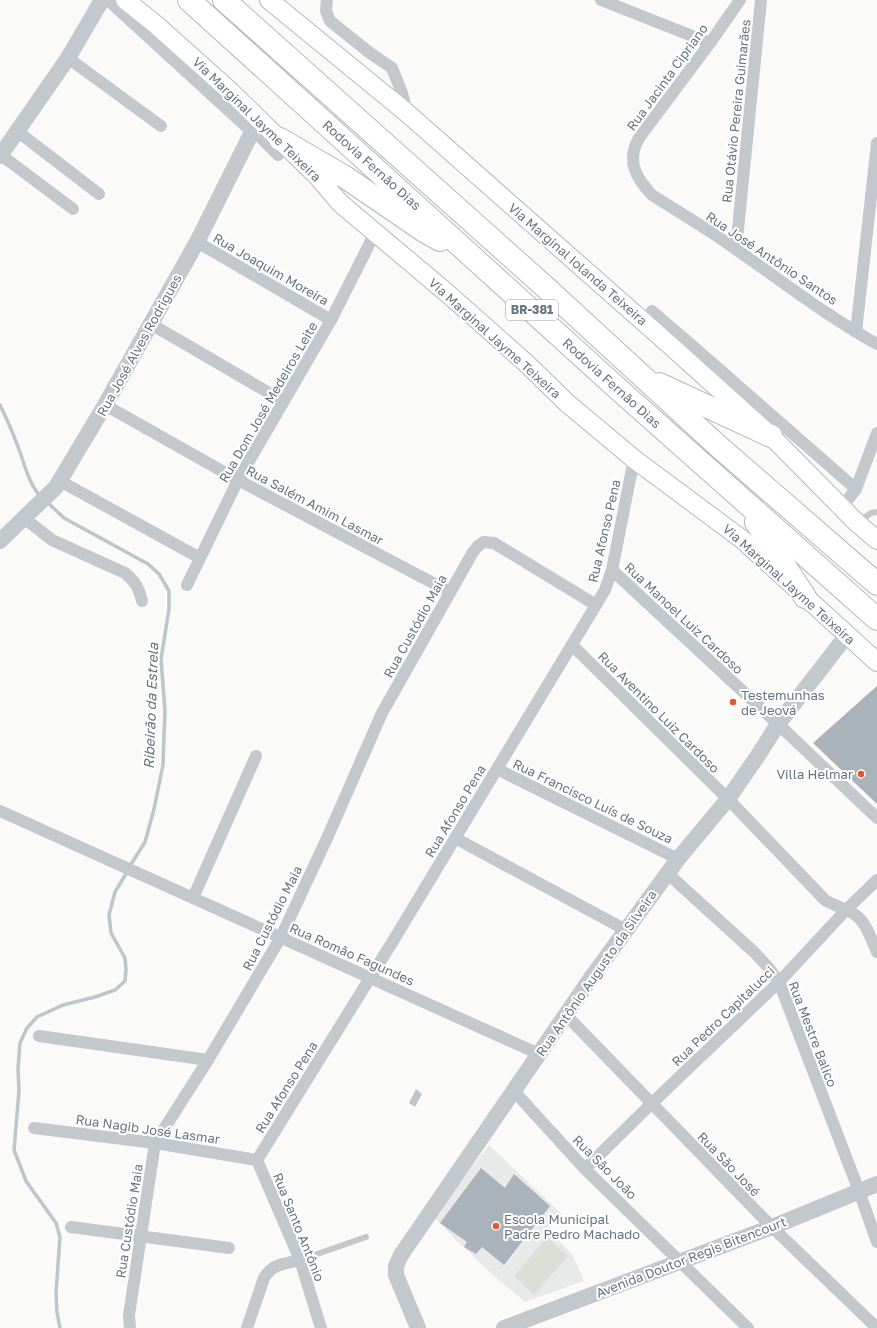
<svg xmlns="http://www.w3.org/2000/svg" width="877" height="1328" font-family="'Golos Text',sans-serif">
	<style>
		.built { fill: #e8e9e9 }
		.green { fill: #dadfd7 }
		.water { fill: #bbc7cb }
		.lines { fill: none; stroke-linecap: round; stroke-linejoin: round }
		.stream { stroke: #bbc7cb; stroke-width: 3.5 }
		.building { fill: #aab3b9 }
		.secondary-casing { stroke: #b3babf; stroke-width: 20 }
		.motorway-casing { stroke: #b4b9bd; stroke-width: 24 }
		.service { stroke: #c3c8cc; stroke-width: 6 }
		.minor { stroke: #c3c8cc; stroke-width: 12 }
		.tertiary { stroke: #c3c8cc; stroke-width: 16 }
		.secondary { stroke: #fff; stroke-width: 18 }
		.motorway { stroke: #fff; stroke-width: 22 }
		.poi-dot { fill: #e4572e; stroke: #fff; stroke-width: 1.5 }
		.labels { text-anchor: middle; stroke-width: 4; stroke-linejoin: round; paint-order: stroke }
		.shield { fill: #fff; stroke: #939fa8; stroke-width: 1 }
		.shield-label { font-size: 12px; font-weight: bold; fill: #657683 }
		.street-label { font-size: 13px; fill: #657683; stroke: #fff }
		.poi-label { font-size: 13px; fill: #657683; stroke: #fff; text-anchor: start }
		.water-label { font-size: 14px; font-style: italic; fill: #60757c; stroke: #fff }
	</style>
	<rect width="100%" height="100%" fill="#fafaf8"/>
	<path class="built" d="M489,1145L562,1214L548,1228L573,1256L584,1281L525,1302L494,1276L455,1239L433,1216Z"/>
	<path class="green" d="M547,1237L568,1256L534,1295L514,1276Z"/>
	<path class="water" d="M416,1089L422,1094L415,1107L409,1103Z"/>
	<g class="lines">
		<g class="stream">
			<path d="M0,405C8,421 15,438 21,455C26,470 30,485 41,497"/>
			<path d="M47,502L64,518L148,564L159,574L169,591V609L161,659L165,711L164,735L163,765L154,809L145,842L130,866"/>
			<path d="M60,1328L57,1312L56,1293L60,1237L56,1223L26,1181L14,1150L19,1091L18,1069L20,1043L27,1028L37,1017L63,1005L95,997L115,990L125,981L126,970L125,958L111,933L109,915L115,892L127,872"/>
		</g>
	</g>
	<g class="building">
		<path d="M877,686V804L813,743Z"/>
		<path d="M481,1168L505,1188L514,1174L550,1206L504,1265L482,1247L476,1254L464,1247L467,1242L440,1223Z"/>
	</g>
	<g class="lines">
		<g class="secondary-casing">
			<g id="secondary">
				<path d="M125,0L154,23L229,90L317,176L340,203L447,293L526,363L567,403L634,459L743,540L877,662"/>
				<path d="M269,0L407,113L663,339L771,436L857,523L877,540"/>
			</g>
		</g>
		<g class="motorway-casing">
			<g id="motorway">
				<path d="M189,0L617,388L877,619"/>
				<path d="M224,0L543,285L717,445L877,584"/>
				<path d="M280,139L345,177L424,231L440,240"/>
				<path d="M659,384L771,436"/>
				<path d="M756,522L805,597"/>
			</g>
		</g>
		<g class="service">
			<path d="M858,522L871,513L877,512"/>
			<path d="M300,1260L366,1237"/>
		</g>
		<g class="minor">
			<path d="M327,0L326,11L330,21L370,53L392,68L402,93L407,113"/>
			<path d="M601,0L710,43"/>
			<path d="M740,0L710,43L639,138C626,161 636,178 652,195C680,213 710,230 737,250C783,282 828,317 877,344"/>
			<path d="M68,58L161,126"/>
			<path d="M253,130L278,155"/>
			<path d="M17,131L99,194"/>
			<path d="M1,155L73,209"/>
			<path d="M197,242L331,320"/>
			<path d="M736,249L761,0"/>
			<path d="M652,311L695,348L856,489"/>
			<path d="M151,324L283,401"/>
			<path d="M856,332L877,143"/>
			<path d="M105,405L238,480L450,592"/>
			<path d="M60,481L200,558"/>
			<path d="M842,507L856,489L877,433"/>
			<path d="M24,518L52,540L125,573C135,581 139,588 142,601"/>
			<path d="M612,570L778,724L877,818"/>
			<path d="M187,585L238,480L331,320L375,233"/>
			<path d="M572,645L728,799L825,900C834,906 845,908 854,914C866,921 871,939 877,952"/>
			<path d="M497,769L678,859"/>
			<path d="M0,811L539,1054"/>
			<path d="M455,838L626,930"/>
			<path d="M667,873L754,952L769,968L779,982L859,1191L877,1242"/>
			<path d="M193,898L256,756"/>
			<path d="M566,1015L772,1227L877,1328"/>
			<path d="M39,1036L208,1060"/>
			<path d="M513,1090L585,1169L748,1328"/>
			<path d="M34,1128L155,1143L257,1160"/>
			<path d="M257,1160L393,941L605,590L612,570L634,459"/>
			<path d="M257,1160L300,1260L321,1328"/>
			<path d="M585,1169L651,1104L779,982L846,910L877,880"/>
			<path d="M71,1227L229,1248"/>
			<path d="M130,1328L129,1315L155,1143L208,1060L281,937L328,836L382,713L473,552L478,546L484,542L494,543L596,605"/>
			<path d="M247,1328L264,1278C273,1263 285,1264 300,1260"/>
		</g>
		<g class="tertiary">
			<path d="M0,156L68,58L102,0"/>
			<path d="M0,541L56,487L105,405L197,242L253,130L111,0"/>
			<path d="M418,1328L396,1275V1266L401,1255L591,978L678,859L728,799L759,754L778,724L847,635"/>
			<path d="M504,1328L772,1227L877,1184"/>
		</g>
		<use href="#secondary" class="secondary"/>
		<use href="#motorway" class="motorway"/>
	</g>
	<g class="poi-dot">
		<circle cx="733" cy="702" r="4"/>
		<circle cx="861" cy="774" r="4"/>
		<circle cx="496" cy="1226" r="4"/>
	</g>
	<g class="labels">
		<rect class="shield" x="506" y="300" width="52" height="20" rx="3"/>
		<g class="shield-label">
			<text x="532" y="314">BR-381</text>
		</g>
		<g class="street-label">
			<text transform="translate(667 77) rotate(-54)" y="5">Rua Jacinta Cipriano</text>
			<text transform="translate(736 111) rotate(-84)" y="5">Rua Otávio Pereira Guimarães</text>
			<text transform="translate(257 119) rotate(44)" y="5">Via Marginal Jayme Teixeira</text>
			<text transform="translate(372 165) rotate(42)" y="5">Rodovia Fernão Dias</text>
			<text transform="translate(772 258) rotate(34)" y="5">Rua José Antônio Santos</text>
			<text transform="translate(578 264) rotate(41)" y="5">Via Marginal Iolanda Teixeira</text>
			<text transform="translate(271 269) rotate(30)" y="5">Rua Joaquim Moreira</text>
			<text transform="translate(495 338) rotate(42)" y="5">Via Marginal Jayme Teixeira</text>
			<text transform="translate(139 345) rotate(-61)" y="5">Rua José Alves Rodrigues</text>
			<text transform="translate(612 383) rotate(42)" y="5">Rodovia Fernão Dias</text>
			<text transform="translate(268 402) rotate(-60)" y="5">Rua Dom José Medeiros Leite</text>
			<text transform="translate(315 505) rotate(28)" y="5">Rua Salém Amim Lasmar</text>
			<text transform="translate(604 531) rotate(-77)" y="5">Rua Afonso Pena</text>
			<text transform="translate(789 584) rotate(42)" y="5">Via Marginal Jayme Teixeira</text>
			<text transform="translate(684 618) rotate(43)" y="5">Rua Manoel Luiz Cardoso</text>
			<text transform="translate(415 626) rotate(-61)" y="5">Rua Custódio Maia</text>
			<text transform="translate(659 712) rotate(45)" y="5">Rua Aventino Luiz Cardoso</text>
			<text transform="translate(593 801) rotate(26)" y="5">Rua Francisco Luís de Souza</text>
			<text transform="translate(455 811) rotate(-59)" y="5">Rua Afonso Pena</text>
			<text transform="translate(272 918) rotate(-63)" y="5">Rua Custódio Maia</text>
			<text transform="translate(352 954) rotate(24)" y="5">Rua Romão Fagundes</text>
			<text transform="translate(596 973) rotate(-55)" y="5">Rua Antônio Augusto da Silveira</text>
			<text transform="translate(723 1016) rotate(-44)" y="5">Rua Pedro Capitalucci</text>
			<text transform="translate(813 1034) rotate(69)" y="5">Rua Mestre Balico</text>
			<text transform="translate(286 1087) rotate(-58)" y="5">Rua Afonso Pena</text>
			<text transform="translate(148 1129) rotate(8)" y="5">Rua Nagib José Lasmar</text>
			<text transform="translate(729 1164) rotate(46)" y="5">Rua São José</text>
			<text transform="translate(605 1167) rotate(45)" y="5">Rua São João</text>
			<text transform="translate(129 1221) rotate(-81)" y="5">Rua Custódio Maia</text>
			<text transform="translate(299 1227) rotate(68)" y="5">Rua Santo Antônio</text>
			<text transform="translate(691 1257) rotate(-21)" y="5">Avenida Doutor Regis Bitencourt</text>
		</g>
		<g class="poi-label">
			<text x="741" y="700">Testemunhas<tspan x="741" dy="15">de Jeová</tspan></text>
			<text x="853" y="779" text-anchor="end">Villa Helmar</text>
			<text x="504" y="1224">Escola Municipal<tspan x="504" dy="15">Padre Pedro Machado</tspan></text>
		</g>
		<g class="water-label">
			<text transform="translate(151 706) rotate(-88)" y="5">Ribeirão da Estrela</text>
		</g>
	</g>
</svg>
